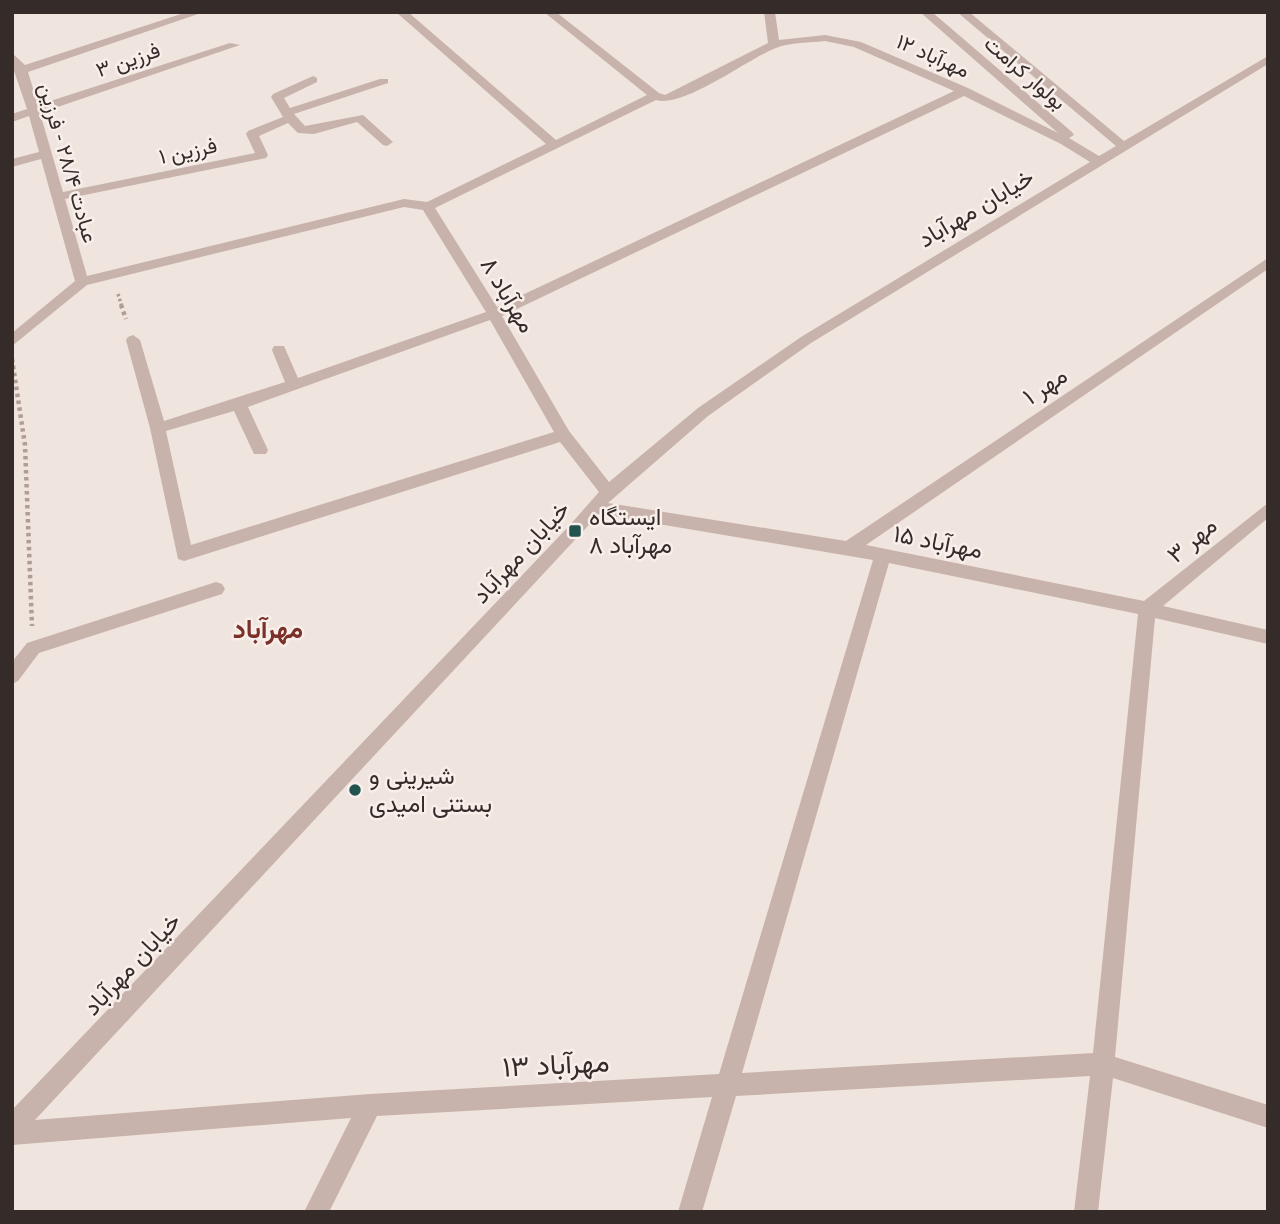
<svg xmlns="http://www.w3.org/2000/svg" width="1280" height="1224" font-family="'Open Sans',Vazirmatn,sans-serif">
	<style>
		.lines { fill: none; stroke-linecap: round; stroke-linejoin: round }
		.path-far1 { stroke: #b29d95; stroke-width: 3.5; stroke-dasharray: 2.5 2.5; stroke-linecap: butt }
		.path { stroke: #b29d95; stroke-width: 4.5; stroke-dasharray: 3.5 3.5; stroke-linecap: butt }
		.minor { fill: #c7b3ab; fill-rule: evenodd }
		.poi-dot { fill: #23534e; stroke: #f8efea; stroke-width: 2.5 }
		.labels { text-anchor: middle; stroke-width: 5; stroke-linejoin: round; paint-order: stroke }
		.far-street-label { font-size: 21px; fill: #352b29; stroke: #f8efea }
		.street-label { font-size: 24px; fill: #352b29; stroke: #f8efea }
		.poi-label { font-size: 24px; fill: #352b29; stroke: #f8efea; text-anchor: start }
		.neighbourhood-label { font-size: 26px; font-weight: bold; fill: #7c302a; stroke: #f8efea }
		.near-street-label { font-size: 28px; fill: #352b29; stroke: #f8efea }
	</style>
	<rect width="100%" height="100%" fill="#f0e4de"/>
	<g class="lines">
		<path class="path-far1" d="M118,294L122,307"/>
		<g class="path">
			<path d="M121,305L126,319"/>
			<path d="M12,359L25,445L32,626"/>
		</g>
		<g class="minor">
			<path d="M187,12H204L28,72L38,105L230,43L240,45L40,113L63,192L255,153L246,134L248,131L283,117L271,97L273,94L313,76L317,78V82L284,98L290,108L380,79H388V83L294,114L305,126L363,115L393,142L387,146L383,145L357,122L314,134L298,133L288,123L259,136L268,155L266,158L65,199L87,276L404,199L427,202L546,144L396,12H408L556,140L647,95L544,12H556L659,93L665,95L768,43L764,12H775L779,40L825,35L861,42L968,88L1058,133L920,12H932L1072,132L1074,135L1069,138L1099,156L1116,146L957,12H969L1124,141L1268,56V64L811,343L708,416L608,503L846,541L1268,258V269L866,545L1144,601L1268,503V518L1163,606L1268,630V644L1155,618L1115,1057L1268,1105V1128L1113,1078L1098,1212H1074L1090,1076L736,1096L702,1212H678L712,1097L377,1116L329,1212H304L351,1118L12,1145V1110L569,526L599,492L560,442L184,561L178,559L150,428L126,340L128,337L133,335L140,340L164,421L285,382L272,350L274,346H284L298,378L486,312L423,210L404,207L87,285L12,346V333L75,281L41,159L12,167V159L39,152L29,116L12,122V114L27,109L12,65V53L25,65ZM825,41L854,47L954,91L497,307L435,208L656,100C685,108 747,59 776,48C790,42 810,43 825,41ZM964,96L1061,144L1090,162L801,337L698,408L609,482L569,431L502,316ZM490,320L554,432L191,545L166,431L234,411L254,454H266L268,450L248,407ZM599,514L873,560L719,1074L370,1094L35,1120ZM889,563L1138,614L1093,1053L742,1073Z"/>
			<path d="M216,582L222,584L225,589L222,594L39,653L18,681L12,684V662L27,643Z"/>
		</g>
	</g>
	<g class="poi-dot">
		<rect x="568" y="524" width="14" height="14" rx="3.5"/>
		<circle cx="355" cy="790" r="7"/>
	</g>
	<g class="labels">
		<g class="far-street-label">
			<text transform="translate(933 56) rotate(24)" y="7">مهرآباد ۱۲</text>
			<text transform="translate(128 60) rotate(-19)" y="7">فرزین ۳</text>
			<text transform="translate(1025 73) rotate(41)" y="7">بولوار کرامت</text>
			<text transform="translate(188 151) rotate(-12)" y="7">فرزین ۱</text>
			<text transform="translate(68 163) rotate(74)" y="7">عبادت ۲۸/۴ - فرزین</text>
		</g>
		<g class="street-label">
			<text transform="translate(976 208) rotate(-31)" y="8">خیابان مهرآباد</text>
			<text transform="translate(508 295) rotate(59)" y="8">مهرآباد ۸</text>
			<text transform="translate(1045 386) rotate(-34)" y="8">مهر ۱</text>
			<text transform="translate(1192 540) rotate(-40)" y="8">مهر ۳</text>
			<text transform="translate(938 542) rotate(11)" y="8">مهرآباد ۱۵</text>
			<text transform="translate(521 552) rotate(-47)" y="8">خیابان مهرآباد</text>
			<text transform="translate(132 964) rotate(-47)" y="8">خیابان مهرآباد</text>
		</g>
		<g class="poi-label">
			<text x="589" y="525">ایستگاه<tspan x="589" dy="28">مهرآباد ۸</tspan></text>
			<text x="369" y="784">شیرینی و<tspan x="369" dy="28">بستنی امیدی</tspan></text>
		</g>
		<g class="neighbourhood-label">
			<text x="268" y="638">مهرآباد</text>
		</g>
		<g class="near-street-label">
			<text transform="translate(556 1064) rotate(-3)" y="10">مهرآباد ۱۳</text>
		</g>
	</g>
	<rect width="1280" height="1224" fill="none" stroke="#352b29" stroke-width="28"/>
</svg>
